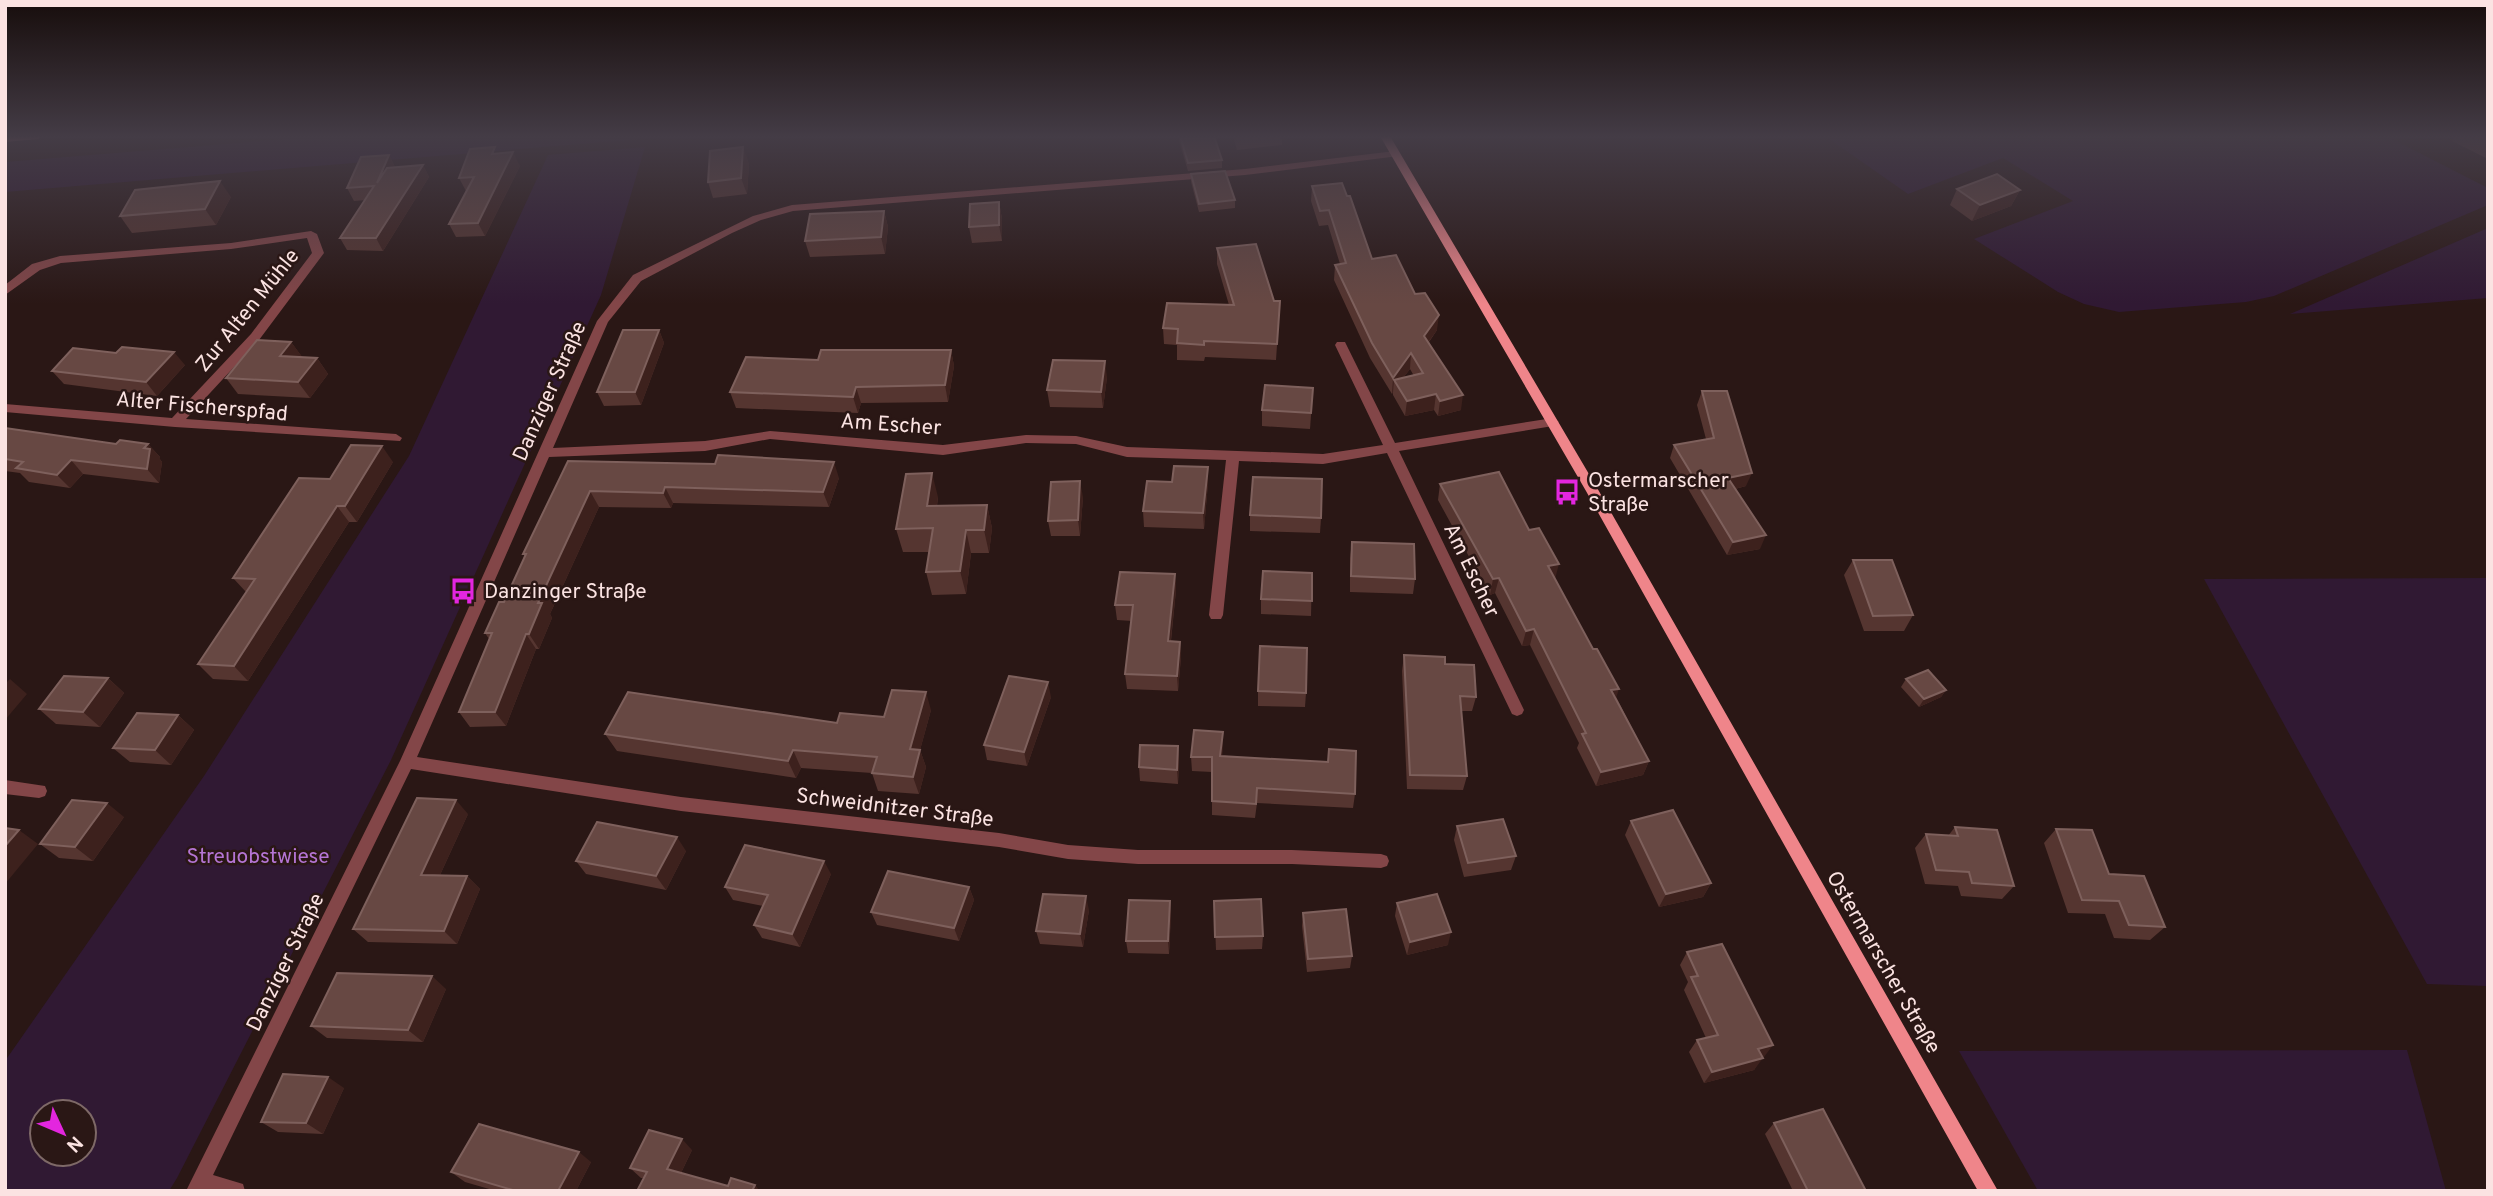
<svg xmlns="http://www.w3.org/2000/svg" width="2493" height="1196" font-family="Overpass,sans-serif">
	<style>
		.green { fill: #301933; fill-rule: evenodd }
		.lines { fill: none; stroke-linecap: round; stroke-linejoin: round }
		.street { fill: #834648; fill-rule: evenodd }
		.secondary { fill: #ef858a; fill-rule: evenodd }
		.wall { fill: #553530; fill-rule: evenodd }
		.shaded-wall { fill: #3d211d }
		.building { fill: #674843; stroke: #7e605c; stroke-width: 2 }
		.labels { text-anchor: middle; stroke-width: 5; stroke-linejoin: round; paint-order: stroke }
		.street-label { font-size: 21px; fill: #fbe3e2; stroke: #2a1715 }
		.poi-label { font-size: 21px; fill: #fbe3e2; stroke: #2a1715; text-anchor: start }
		.park-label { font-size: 21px; fill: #b575d4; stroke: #2a1715 }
	</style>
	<rect width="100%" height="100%" fill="#2a1715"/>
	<g class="green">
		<path d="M322,136H677L5,192V162Z"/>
		<path d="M1825,136H2386L2488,188V205L2274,296L2246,302L2119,312L2084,304L2058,292L1974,239L2073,201L2003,158L1908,194Z"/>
		<path d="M645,147L601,295L391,760L177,1178L169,1191H5V1061L204,776L409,456L548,155ZM84,1112V1154H42V1112Z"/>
		<path d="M2488,228V298L2290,314Z"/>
		<path d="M2488,578V986L2427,984L2204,579Z"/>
		<path d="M2407,1050L2446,1191H2038L1959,1051Z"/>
	</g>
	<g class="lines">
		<g class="street">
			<path d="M1395,151L1400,154L1399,156L1245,175L793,211L761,220L732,233L641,281L608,322L553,448L705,441L770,431L943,445L1026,435L1076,436L1127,447L1323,454L1383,445L1335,345L1337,342H1345L1395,443L1553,418L1559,422L1553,426L1399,451L1524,710L1522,714L1517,716L1512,714L1387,453L1323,464L1239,461L1223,615L1221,619H1211L1209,615L1226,460L1127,457L1076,444L1026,443L943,455L770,439L705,451L549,457L417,757L681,797L999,833L1068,845L1138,850H1292L1381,854L1387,856L1389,861L1387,866L1381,868L1292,864H1138L1068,859L999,847L681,811L411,769L213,1175L243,1184L245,1191H186L400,761L597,321L633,275L753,216L792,205L1245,169Z"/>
			<path d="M311,231L317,234L324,253L259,340L186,419L396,434L402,438L400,441L175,427L5,412V404L172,418L251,334L312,253L307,238L231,249L61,263L40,270L5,295V285L32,264L60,256L231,243Z"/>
			<path d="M5,780L45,786L47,791L45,796L39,798L5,794Z"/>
		</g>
		<g class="secondary">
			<path d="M5,136H43L38,139L5,142Z"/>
			<path d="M1380,136H1390L1596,486L1998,1191H1978L1586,491Z"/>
		</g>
	</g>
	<g class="wall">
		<path d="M1179,136H1214L1222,160V168L1188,171L1179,141Z"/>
		<path d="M1233,136H1282V145L1237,150Z"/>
		<path d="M2455,136H2488V159L2452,141Z"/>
		<path d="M498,154L520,166L485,236L456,237L449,224L466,191L459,178Z"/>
		<path d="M389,155L395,167L423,165L429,177L383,251L347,250L340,238L366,200L354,201L347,188Z"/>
		<path d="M749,163L747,194L713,198L708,182Z"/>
		<path d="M1191,174L1235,200V208L1199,212L1191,182Z"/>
		<path d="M1312,186L1347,196L1372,259L1415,294L1437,330L1429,342L1461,410L1438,416L1434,410L1405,416L1393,395V392L1392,394L1370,358L1334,280L1335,265L1340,264L1328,225L1319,226L1311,201ZM1410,369L1414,376L1403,378Z"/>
		<path d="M1957,189L2020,190L2011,206L1972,221L1950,205Z"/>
		<path d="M231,197L216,225L132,233L120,216Z"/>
		<path d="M999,202L1002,219V241L972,243L969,227Z"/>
		<path d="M884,211L888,227L885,254L810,257L805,241Z"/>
		<path d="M1217,248L1274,301H1280L1276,360L1205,357L1204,361L1177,360V345L1164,344L1163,328L1229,305L1217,264Z"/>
		<path d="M659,330L664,343L641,405L604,406L597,392Z"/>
		<path d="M291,342L302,357L317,358L328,374L310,398L238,394L226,378Z"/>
		<path d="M951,350L954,366L948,402L861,403L858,413L736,408L730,392L818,360Z"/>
		<path d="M185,365L157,396L64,384L52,371Z"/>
		<path d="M1107,377L1103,408L1050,407L1047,390Z"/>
		<path d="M1313,388L1310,429L1262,426V410Z"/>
		<path d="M1702,391L1746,486L1735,489L1760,549L1727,555L1670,458L1674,445L1706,439L1697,405Z"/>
		<path d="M5,428L116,444H148L160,457L159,458L162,462L159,483L83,474L70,488L29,482L20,473L5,471Z"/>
		<path d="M568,461L839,478L829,507L673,503L671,508L599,507L550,614L552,618L539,649H536L506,726L470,727L459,712L489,639L485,633L504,602L525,556L523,554Z"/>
		<path d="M393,462L357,522H349L248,681L213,679L198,664L246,592L233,578L330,479Z"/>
		<path d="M1208,483L1204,529L1144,527L1143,511Z"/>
		<path d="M1440,484L1555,578L1649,761L1643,775L1596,786L1577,748L1579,743L1530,645L1522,646L1495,593L1490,595L1438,500Z"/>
		<path d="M938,497L937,506L987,505L992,528L989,553H971L966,594L932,595L926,572L929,552H903L896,529Z"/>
		<path d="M1083,497L1080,536H1051L1048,521Z"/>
		<path d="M1250,515L1321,518L1320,533L1250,531Z"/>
		<path d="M1352,542L1415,579L1413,594L1350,592V558Z"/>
		<path d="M1853,560L1913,615L1904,631H1864L1844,575Z"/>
		<path d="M1312,573L1311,616L1261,614V599Z"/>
		<path d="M1175,574L1176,590L1171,641L1180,642L1181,657L1178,691L1127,689L1125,674L1132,621L1117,620L1115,605Z"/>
		<path d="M1404,655L1445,664L1476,697L1472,711H1461L1467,776L1463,790L1407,789L1402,671Z"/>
		<path d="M108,678L124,693L100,727L56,724L39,709Z"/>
		<path d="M1906,679L1946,690L1941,697L1919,707L1901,687Z"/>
		<path d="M1258,691L1306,693L1305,707L1258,706Z"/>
		<path d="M1051,697L1027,766L987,760L984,745Z"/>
		<path d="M931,710L920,750L926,767L919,794L878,791L872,773L801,768L796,778L617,751L605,734L837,723Z"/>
		<path d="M178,715L194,730L171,765L130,762L113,748Z"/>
		<path d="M1223,732L1222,756L1328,762L1329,749L1355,794L1353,808L1257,803L1255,818L1212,815V772L1192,771L1191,757Z"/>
		<path d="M1178,746L1179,761L1178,784L1140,781L1139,767Z"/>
		<path d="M468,814L440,875L467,876L480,889L457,944L368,942L353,929Z"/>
		<path d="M124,817L93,861L59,858L40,844Z"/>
		<path d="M1631,821L1711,883L1703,897L1659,907L1625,835Z"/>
		<path d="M1457,826L1516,856L1511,870L1464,877L1454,840Z"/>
		<path d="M1955,827L2014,886L2002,899L1961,896L1958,886L1925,884L1915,848L1926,834L1948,836Z"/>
		<path d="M2056,829L2109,874L2165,927L2150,940L2114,938L2105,914L2068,913L2044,843Z"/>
		<path d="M686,851L666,890L586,874L576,861Z"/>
		<path d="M831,874L800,947L762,938L754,925L763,906L733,900L725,887Z"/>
		<path d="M969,887L974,900L959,941L877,925L871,912Z"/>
		<path d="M1170,901L1171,914L1169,954L1128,953L1126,941Z"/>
		<path d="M1214,901L1263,936L1262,949L1216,950Z"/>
		<path d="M1397,903L1448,945L1407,955L1395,916Z"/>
		<path d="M1089,910L1083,947L1040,944L1036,931Z"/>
		<path d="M1303,913L1352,956L1350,968L1307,972L1302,926Z"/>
		<path d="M1687,952L1773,1045L1762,1057L1754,1070L1704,1083L1689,1052L1697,1040L1706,1038L1684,990L1688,982L1680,965Z"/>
		<path d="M446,989L423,1042L327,1038L311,1026Z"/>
		<path d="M344,1088L323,1134L278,1132L261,1122Z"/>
		<path d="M1774,1123L1866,1191H1793L1765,1134Z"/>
		<path d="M692,1150L681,1173L728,1186L760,1191L643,1178H641L630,1168Z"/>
		<path d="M591,1162L576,1191H496L465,1182L451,1172Z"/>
	</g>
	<g class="shaded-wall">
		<path d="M743,147L749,163L747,194L741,178Z"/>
		<path d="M513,152L520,166L485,236L478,223Z"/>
		<path d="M389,155L395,167L377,183Z"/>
		<path d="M423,165L429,177L383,251L376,238Z"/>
		<path d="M220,181L231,197L216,225L205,209Z"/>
		<path d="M2020,190L2011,206L1972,221L1980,205Z"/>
		<path d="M999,202L1002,219V241L999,225Z"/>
		<path d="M884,211L888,227L885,254L881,237Z"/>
		<path d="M1439,315L1437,330L1422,351L1424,336Z"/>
		<path d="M659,330L664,343L641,405L635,392Z"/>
		<path d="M291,342L303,358L280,356Z"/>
		<path d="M951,350L954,366L948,402L945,385Z"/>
		<path d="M174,352L185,365L157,396L146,382Z"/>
		<path d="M1411,353L1410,369L1397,386L1394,380L1393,392L1392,394L1393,378Z"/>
		<path d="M317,358L328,374L310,398L298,382Z"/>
		<path d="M1105,361L1107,377L1103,408L1101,392Z"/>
		<path d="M856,387L861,403L858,413L853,397Z"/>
		<path d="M1436,394L1434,410L1405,416L1407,401Z"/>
		<path d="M1463,395L1461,410L1438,416L1440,401Z"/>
		<path d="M148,444L160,457L159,458L162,462L159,483L147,469L144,448Z"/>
		<path d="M382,446L393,462L357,522L345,506Z"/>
		<path d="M71,460L83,474L70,488L57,475Z"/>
		<path d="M834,462L839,478L829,507L823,492Z"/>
		<path d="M1208,467V483L1204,529L1203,513Z"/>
		<path d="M932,473L938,497L933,529L927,506Z"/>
		<path d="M1752,473L1746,486L1723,492L1728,478Z"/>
		<path d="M1080,481L1083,497L1080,536L1078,520Z"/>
		<path d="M665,487L673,503L671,508L663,493Z"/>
		<path d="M590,491L599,507L550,614L552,618L539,649L529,634L538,603Z"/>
		<path d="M987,505L992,528L989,553L984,530Z"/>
		<path d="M337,506L349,522L248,681L234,666Z"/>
		<path d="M966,530L971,553L966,594L960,571Z"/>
		<path d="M1766,535L1760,549L1727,555L1733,542Z"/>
		<path d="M1559,564L1555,579L1548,566Z"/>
		<path d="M1175,574L1176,590L1169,656L1168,641Z"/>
		<path d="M1499,578L1495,593L1490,595L1493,579Z"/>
		<path d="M1534,629L1530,645L1522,646L1526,631Z"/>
		<path d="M526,634L536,649L506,726L495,712Z"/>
		<path d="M1180,642L1181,657L1178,691L1177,676Z"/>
		<path d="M108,678L124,693L100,727L83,712Z"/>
		<path d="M10,679L27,694L5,720V684Z"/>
		<path d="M1048,682L1051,697L1027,766L1024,752Z"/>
		<path d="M1619,689L1614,704L1611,690Z"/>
		<path d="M1946,690L1941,697L1919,707L1924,699Z"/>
		<path d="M926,692L931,710L920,750L926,767L919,794L913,777L910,749Z"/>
		<path d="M178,715L194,730L171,765L155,750Z"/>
		<path d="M1223,732V746L1221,771L1220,756Z"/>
		<path d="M1178,746L1179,761L1178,784L1177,770Z"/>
		<path d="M793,750L801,768L796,778L788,761Z"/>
		<path d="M1649,761L1643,775L1596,786L1601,772Z"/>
		<path d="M456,800L468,814L434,888L421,875Z"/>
		<path d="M107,803L124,817L93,861L75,847Z"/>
		<path d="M19,830L38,844L5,884V846Z"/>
		<path d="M677,837L686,851L666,890L656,876Z"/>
		<path d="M824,861L831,874L800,947L792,934Z"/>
		<path d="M467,876L480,889L457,944L444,931Z"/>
		<path d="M1711,883L1703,897L1659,907L1666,894Z"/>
		<path d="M969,887L974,900L959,941L954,928Z"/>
		<path d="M1086,896L1089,910L1083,947L1080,934Z"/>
		<path d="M1170,901L1171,914L1169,954L1168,941Z"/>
		<path d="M1451,932L1448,945L1407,955L1410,942Z"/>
		<path d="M432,976L446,989L423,1042L408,1030Z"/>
		<path d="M1773,1045L1764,1057L1749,1061L1758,1049Z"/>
		<path d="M1763,1058L1754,1070L1704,1083L1712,1072Z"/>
		<path d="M328,1077L344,1088L323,1134L306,1123Z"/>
		<path d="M682,1139L692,1150L678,1179L667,1169Z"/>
		<path d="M579,1152L591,1162L576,1191H558Z"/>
		<path d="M755,1185L760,1191H752Z"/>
	</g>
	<g class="building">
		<path d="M1180,136H1214L1222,160L1188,163Z"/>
		<path d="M495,147L492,154L513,152L478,223L449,224L474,177L459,178L470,149Z"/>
		<path d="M743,147L741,178L708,182L710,151Z"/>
		<path d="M389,155L377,183L387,168L423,165L376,238H340L374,186L347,188L361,157Z"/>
		<path d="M1225,171L1235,200L1199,204L1191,174Z"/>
		<path d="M1997,174L2020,190L1980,205L1957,189Z"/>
		<path d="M220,181L205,209L120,216L135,190Z"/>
		<path d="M1342,183L1347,196H1350L1372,259L1396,255L1415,294L1425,293L1439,315L1424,336L1463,395L1440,401L1436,394L1407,401L1394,380L1423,373L1411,353L1393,378L1372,343L1335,265L1346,263L1329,210L1320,211L1312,186Z"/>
		<path d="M999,202V225L969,227L970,204Z"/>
		<path d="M884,211L881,237L805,241L810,214Z"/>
		<path d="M1256,244L1274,301H1280L1277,344L1204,341V345L1177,343L1178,329L1163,328L1167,303L1234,305L1217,248Z"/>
		<path d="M623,330H659L635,392H597Z"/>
		<path d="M257,340L291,342L280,356L317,358L298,382L226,378Z"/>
		<path d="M122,347L174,352L146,382L52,371L73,348L116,353Z"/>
		<path d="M821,350H951L945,385L856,387L853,397L730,392L746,357L818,360Z"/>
		<path d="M1053,360L1105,361L1101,392L1047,390Z"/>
		<path d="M1265,385L1313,388L1311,413L1262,410Z"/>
		<path d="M1702,391H1727L1752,473L1728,478L1766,535L1733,542L1674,445L1714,438Z"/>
		<path d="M5,428L116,444L120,440L148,444L144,448L150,449L147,469L71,460L57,475L16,468L23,462L5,459Z"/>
		<path d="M351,445L382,446L345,506H337L234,666L198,664L255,579L233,578L299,478L330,479Z"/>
		<path d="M718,455L834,462L823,492L665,487L663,493L590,491L538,603H542L529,634H526L495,712H459L492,633H485L499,602H504L526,554H523L568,461L715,464Z"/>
		<path d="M1174,466L1208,467L1203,513L1143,511L1147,481L1172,482Z"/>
		<path d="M1499,472L1529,530L1539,528L1559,564L1548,566L1593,649H1597L1619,689L1611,690L1649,761L1601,772L1582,734L1586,733L1534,629L1526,631L1499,578L1493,579L1440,484Z"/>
		<path d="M932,473L927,506L987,505L984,530H966L960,571L926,572L933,528L896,529L906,474Z"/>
		<path d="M1253,477L1322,479L1321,518L1250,515Z"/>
		<path d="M1080,481L1078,520L1048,521L1051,482Z"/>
		<path d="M1352,542L1414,544L1415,579L1351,576Z"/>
		<path d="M1853,560H1892L1913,615L1873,616Z"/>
		<path d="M1263,571L1312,573V601L1261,599Z"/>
		<path d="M1120,572L1175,574L1168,641L1180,642L1177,676L1125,674L1133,605H1115Z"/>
		<path d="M1260,646L1307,648L1306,693L1258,691Z"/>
		<path d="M1404,655L1445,657V664L1474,665L1476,697L1460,696L1467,776L1410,775Z"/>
		<path d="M1928,670L1946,690L1924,699L1906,679Z"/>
		<path d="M64,676L108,678L83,712L39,709Z"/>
		<path d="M1009,676L1048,682L1024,752L984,745Z"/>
		<path d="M892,690L926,692L910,749L920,750L913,777L872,773L877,757L793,750L788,761L605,734L628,692L837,723L840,713L884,717Z"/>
		<path d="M137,713L178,715L155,750L113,748Z"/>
		<path d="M1194,730L1223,732L1220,756L1328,762L1329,749L1356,751L1355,794L1257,788L1256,804L1212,801V757H1191Z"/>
		<path d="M1140,745L1178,746L1177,770L1139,767Z"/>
		<path d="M417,798L456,800L421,875L467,876L444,931L353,929Z"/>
		<path d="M72,800L107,803L75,847L40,844Z"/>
		<path d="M1673,810L1711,883L1666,894L1631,821Z"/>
		<path d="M1503,819L1516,856L1468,863L1457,826Z"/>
		<path d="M597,822L677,837L656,876L576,861Z"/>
		<path d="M1955,827L1997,830L2014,886L1972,883L1969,872L1936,870L1926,834L1958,836Z"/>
		<path d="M5,828L19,830L5,846Z"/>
		<path d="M2056,829L2092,830L2109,874L2144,876L2165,927L2129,925L2119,901L2082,900Z"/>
		<path d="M745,845L824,861L792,934L754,925L768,895L725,887Z"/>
		<path d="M888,871L969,887L954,928L871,912Z"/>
		<path d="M1043,894L1086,896L1080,934L1036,931Z"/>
		<path d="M1437,894L1451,932L1410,942L1397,903Z"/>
		<path d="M1261,899L1263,936L1215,937L1214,901Z"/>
		<path d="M1129,900L1170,901L1168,941H1126Z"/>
		<path d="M1346,909L1352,956L1308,959L1303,913Z"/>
		<path d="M1722,944L1773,1045L1758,1049L1763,1058L1712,1072L1697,1040L1718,1035L1691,977L1698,976L1687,952Z"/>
		<path d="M337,973L432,976L408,1030L311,1026Z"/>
		<path d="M283,1074L328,1077L306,1123L261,1122Z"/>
		<path d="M1823,1109L1866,1191H1808L1774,1123Z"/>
		<path d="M479,1124L579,1152L558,1191H516L451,1172Z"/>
		<path d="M649,1130L682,1139L667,1169L728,1186L731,1178L755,1185L752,1191H637L647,1172L630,1168Z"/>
	</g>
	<linearGradient id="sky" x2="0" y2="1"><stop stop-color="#170d0c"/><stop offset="0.45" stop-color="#443c46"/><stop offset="1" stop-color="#443c46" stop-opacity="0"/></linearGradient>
	<rect width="2493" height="304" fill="url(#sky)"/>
	<defs>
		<g id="bus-bare" transform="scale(2.1)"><path d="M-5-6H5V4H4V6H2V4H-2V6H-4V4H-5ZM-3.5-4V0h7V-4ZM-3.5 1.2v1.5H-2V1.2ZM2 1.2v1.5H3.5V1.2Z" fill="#e326df" stroke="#2a1715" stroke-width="2.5" paint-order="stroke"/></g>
	</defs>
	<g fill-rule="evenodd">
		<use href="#bus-bare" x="1567" y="492"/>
		<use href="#bus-bare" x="463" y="591"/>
	</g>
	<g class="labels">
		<g class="street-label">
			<text transform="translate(247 310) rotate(-51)" y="7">Zur Alten Mühle</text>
			<text transform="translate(549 391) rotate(-66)" y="7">Danziger Straße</text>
			<text transform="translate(202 406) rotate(5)" y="7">Alter Fischerspfad</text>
			<text transform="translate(891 424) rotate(4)" y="7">Am Escher</text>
			<text transform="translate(1472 570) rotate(64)" y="7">Am Escher</text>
			<text transform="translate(895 807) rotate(7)" y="7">Schweidnitzer Straße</text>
			<text transform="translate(285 962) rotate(-64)" y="7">Danziger Straße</text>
			<text transform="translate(1884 962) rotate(60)" y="7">Ostermarscher Straße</text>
		</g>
		<g class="poi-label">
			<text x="1588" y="487">Ostermarscher<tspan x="1588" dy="24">Straße</tspan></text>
			<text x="484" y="598">Danzinger Straße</text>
		</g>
		<g class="park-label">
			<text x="258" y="863">Streuobstwiese</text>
		</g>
	</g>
	<rect width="2493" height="1196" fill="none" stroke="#fbe3e2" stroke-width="14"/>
	<g transform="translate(63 1133) rotate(134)"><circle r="33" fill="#2a1715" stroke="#7e6967" stroke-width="2"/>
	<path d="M0-5L12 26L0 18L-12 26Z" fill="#e326df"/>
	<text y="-10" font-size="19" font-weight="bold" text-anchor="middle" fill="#fbe3e2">N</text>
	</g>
</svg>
